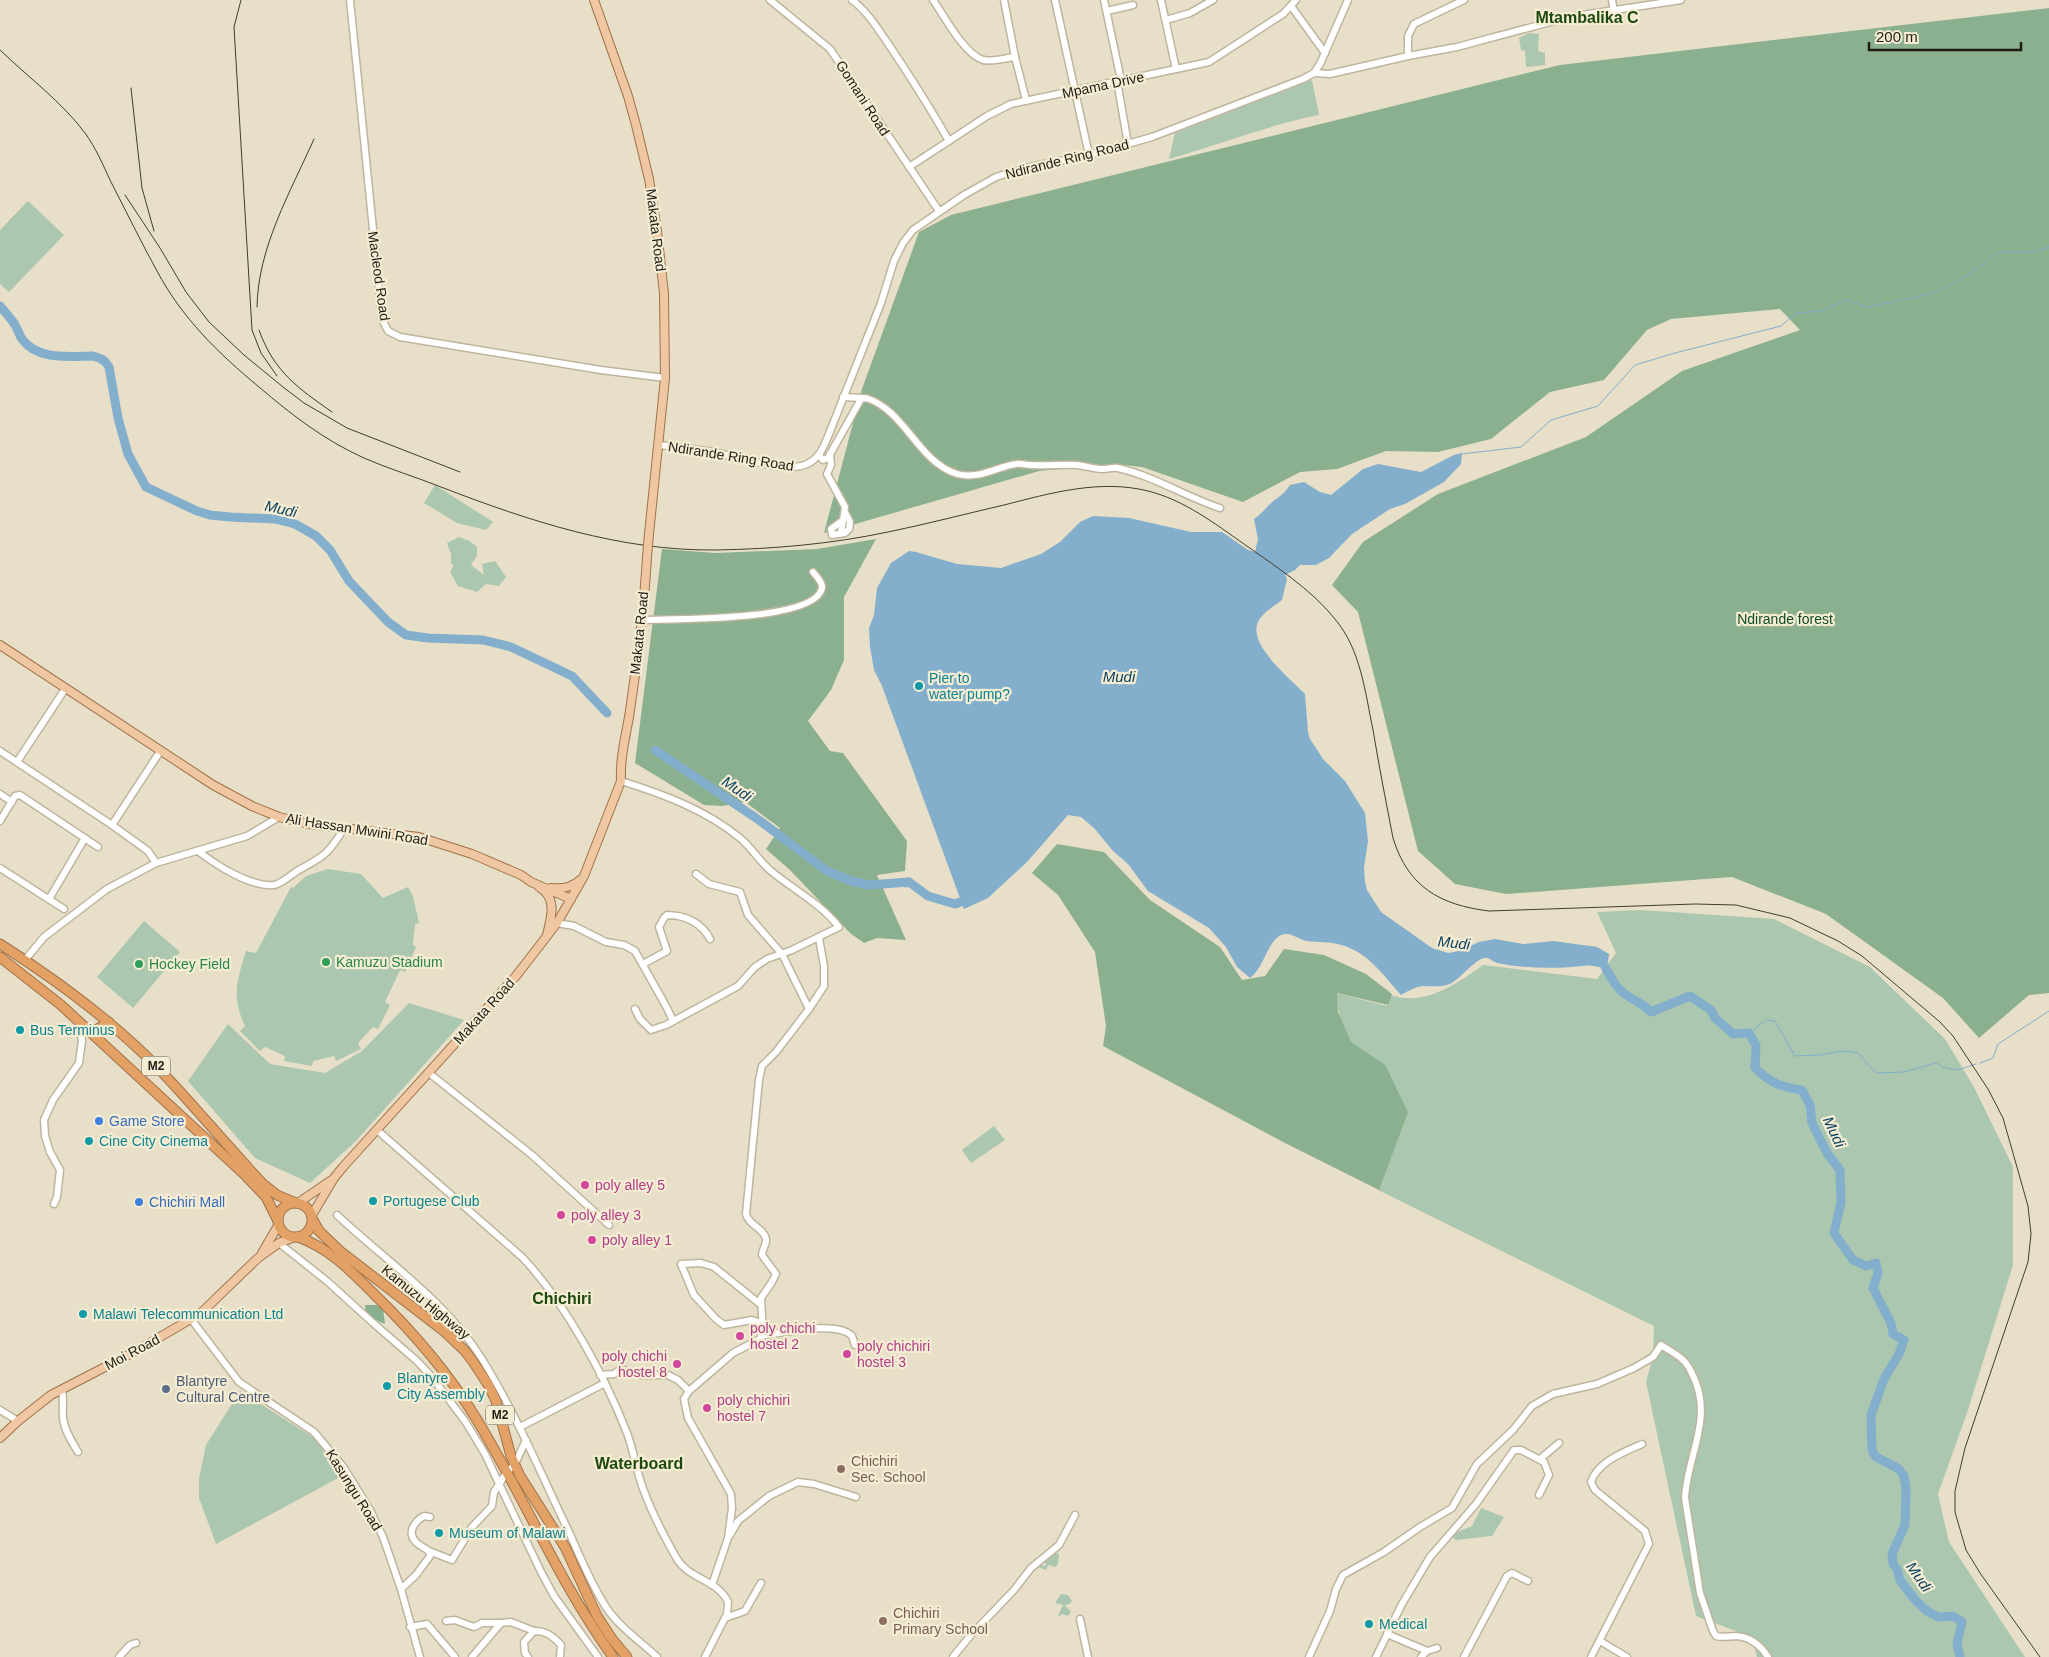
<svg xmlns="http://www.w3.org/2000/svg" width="2049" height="1657" font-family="Helvetica,sans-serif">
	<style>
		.green { fill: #abc7af }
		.forest { fill: #8ab08f }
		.water { fill: #83aecc }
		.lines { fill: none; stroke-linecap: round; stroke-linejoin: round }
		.stream { stroke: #83aecc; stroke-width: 1 }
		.river { stroke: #83aecc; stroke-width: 9 }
		.minor-casing { stroke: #beb59e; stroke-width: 9 }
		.major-casing { stroke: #9f7249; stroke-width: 10 }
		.highway-casing { stroke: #9f7249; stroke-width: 11 }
		.minor { stroke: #fff; stroke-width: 6 }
		.major { stroke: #efc7a3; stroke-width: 8 }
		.highway { stroke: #e4a165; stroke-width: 9 }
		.rail { stroke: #413d32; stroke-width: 1 }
		.major-bridge-casing { stroke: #9f7249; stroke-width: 10; stroke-linecap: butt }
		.major-bridge { stroke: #efc7a3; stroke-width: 8 }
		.culture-dot { fill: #0f9aa8; stroke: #f5ecd4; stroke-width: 2 }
		.leisure-dot { fill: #2e9e5b; stroke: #f5ecd4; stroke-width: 2 }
		.shop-dot { fill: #3f7fe0; stroke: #f5ecd4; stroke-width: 2 }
		.hotel-dot { fill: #d1479c; stroke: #f5ecd4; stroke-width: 2 }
		.service-dot { fill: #5c6f8a; stroke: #f5ecd4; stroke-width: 2 }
		.education-dot { fill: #8d6e63; stroke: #f5ecd4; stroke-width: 2 }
		.labels { text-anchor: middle; stroke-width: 4.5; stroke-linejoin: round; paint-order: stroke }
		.shield { fill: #f5ecd4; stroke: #5f5a4e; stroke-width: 1 }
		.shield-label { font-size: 12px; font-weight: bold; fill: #1f1c14 }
		.street-label { font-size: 14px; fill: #1f1c14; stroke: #f5ecd4 }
		.park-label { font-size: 14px; fill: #0e4b20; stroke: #f5ecd4 }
		.culture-label { font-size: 14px; fill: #0d838f; stroke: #f5ecd4; text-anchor: start }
		.leisure-label { font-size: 14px; fill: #27864d; stroke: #f5ecd4; text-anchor: start }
		.shop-label { font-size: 14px; fill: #366cbe; stroke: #f5ecd4; text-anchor: start }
		.hotel-label { font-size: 14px; fill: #b23c85; stroke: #f5ecd4; text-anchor: start }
		.service-label { font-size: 14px; fill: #4e5e75; stroke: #f5ecd4; text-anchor: start }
		.education-label { font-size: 14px; fill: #785e54; stroke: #f5ecd4; text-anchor: start }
		.water-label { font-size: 15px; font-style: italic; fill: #053f5d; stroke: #f5ecd4 }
		.quarter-label { font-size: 16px; font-weight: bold; fill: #1d490f; stroke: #f5ecd4 }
	</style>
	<rect width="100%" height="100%" fill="#e8dfc8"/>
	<g class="green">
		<path d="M1529,33L1539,34L1538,51L1545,53V65L1526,67L1525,51L1521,50L1519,38Z"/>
		<path d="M1312,80L1319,115C1268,125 1219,145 1169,159L1175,133Z"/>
		<path d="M28,201L64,235L9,292L0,284V230Z"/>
		<path d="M435,485L493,522L486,530L457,523L424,503Z"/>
		<path d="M459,537L469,541L477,547V555L471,565L484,575L482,564L495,561L506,577L499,586L486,584L477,592L458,586L450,572L454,565L451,564V554L447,543Z"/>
		<path d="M328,869L361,874L383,898L408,887L413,896L419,923L415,924L413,945L416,947L405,972L400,970L385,1002L390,1005L378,1029L373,1027L358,1043L361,1049L336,1061L334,1056L313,1061L312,1066L284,1061L285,1056L265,1047L260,1051L240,1031L245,1026C231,997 237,981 246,951L256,953L291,887L293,888L306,876Z"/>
		<path d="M1641,910L1774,919L1870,967L1945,1039L1974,1087L2013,1167V1265L1967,1413L1938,1494L1949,1542L2025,1657H1757L1752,1637L1696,1616L1646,1382L1653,1357L1654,1326L1378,1190L1407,1112L1351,1052L1340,1020L1336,993L1387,1006L1391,995C1423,1007 1457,984 1483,965L1597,979L1616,953L1597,912Z"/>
		<path d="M144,921L180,952L133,1008L97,977Z"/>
		<path d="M409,1003L464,1020L356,1141L310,1183L255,1158L188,1081L228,1024L270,1064L325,1073L362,1051Z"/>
		<path d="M994,1126L1005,1140L971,1163L962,1150Z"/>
		<path d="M240,1391L316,1439L340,1477L216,1544L199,1498V1479L206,1445Z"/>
		<path d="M1481,1508L1504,1517L1492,1536L1456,1540L1453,1538L1455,1533L1472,1526Z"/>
		<path d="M1054,1552L1059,1554L1058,1564L1055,1567L1048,1565L1046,1570L1038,1567L1041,1565L1045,1566L1046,1564L1043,1561Z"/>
		<path d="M1061,1594L1068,1595L1072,1601L1070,1604L1065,1605L1071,1612L1068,1616L1062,1614L1060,1616H1058L1063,1605L1055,1603Z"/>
	</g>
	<g class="forest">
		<path d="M2049,8V993L2029,995L1979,1038L1943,998L1826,914L1732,877L1506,894L1455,884L1418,851L1358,612L1332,585L1363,542L1438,494L1586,437L1682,371L1800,330L1780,309L1671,319L1647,330L1604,380L1550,392L1491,439L1438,452L1386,451L1337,469L1300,472L1243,502L1142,467L1116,464L1039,471L824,533L862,389L919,232L951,215L1560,65Z"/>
		<path d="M876,539L844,597V660L831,690L808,721L830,751L843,753L907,841L905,871L877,875L906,940L877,938L864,943L850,933L790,870L766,849L780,828L745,802L722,806L704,805L635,763L662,549L715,553L817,549Z"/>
		<path d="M1057,844L1104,852L1150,900L1220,947L1242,980L1265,976L1284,949L1324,955L1366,974L1392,994L1388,1005L1337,993L1338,1012L1351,1042L1385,1065L1408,1112L1379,1190L1285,1143L1103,1046L1106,1026L1095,952L1058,895L1032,873Z"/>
		<path d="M365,1305H376L383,1308L385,1324L366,1316Z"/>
	</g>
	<path class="water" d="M1462,453L1461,464L1444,482L1405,504L1390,509L1352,534L1329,558L1316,565H1300L1295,570L1285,575L1287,579L1282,600C1273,607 1260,614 1257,625C1251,648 1291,679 1305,694L1308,732L1310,739L1323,759L1345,781L1365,813L1368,841L1364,868L1365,882L1367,890L1381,912L1432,948L1448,953L1459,951L1479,942L1495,939L1523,944L1553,941L1590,946L1597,947L1609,954L1608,962C1576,969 1529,970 1497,963C1493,962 1490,958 1487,958C1478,956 1461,978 1453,982C1444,988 1433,986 1423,986C1415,987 1408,991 1401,995C1382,974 1367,950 1337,944C1326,941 1313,943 1303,940C1295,937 1289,932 1281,935C1267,942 1264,968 1250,978L1237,967L1226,947L1209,928L1148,891L1128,864L1113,851L1094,828L1081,817L1068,815L1027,862L988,898L964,909L882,686L874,670L870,647L869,628L874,615L877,588L891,563L909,551L916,552L957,564L1001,568L1041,554L1060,542L1080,522L1093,516L1129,518L1191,532H1222L1248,550L1255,552L1258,539L1254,519C1260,515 1264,510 1269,505C1277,497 1283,496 1290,485L1304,482L1320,492L1331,495L1363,469L1378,464L1421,472L1454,455Z"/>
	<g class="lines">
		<g class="stream">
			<path d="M1462,454L1521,447L1551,420L1598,406L1635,365L1675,353L1781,326L1796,313L1822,311L1846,300L1868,307L1925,295L1944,289L1975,270L1999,252H2034L2049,247"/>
			<path d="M1749,1033L1766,1020L1775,1021L1795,1056L1820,1055L1843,1051L1858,1053L1876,1073L1904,1072L1936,1063C1953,1073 1958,1070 1976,1064"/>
			<path d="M1980,1063L1993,1058L1998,1044L2049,1011"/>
		</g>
		<g class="river">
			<path d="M0,306C5,312 11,318 15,325C18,329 19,335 22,339C38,361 70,356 93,356C101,358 105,360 109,367L118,418L128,454L146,487L197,511L210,515L230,517L275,519L295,524L316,536L330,550L349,581L388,622L406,635L428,638L483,640L511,647L572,676L607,713"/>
			<path d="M655,750L756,818L827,871L851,881L869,885L909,882"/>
			<path d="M906,883L909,882L928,896L955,904L971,898"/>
			<path d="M1591,961L1603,963C1610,976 1617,991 1631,998C1641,1004 1642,1003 1651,1012L1690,996L1711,1010L1715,1018L1733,1034L1749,1033L1756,1045L1755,1068C1771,1083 1780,1087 1802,1090L1810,1105L1812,1123L1827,1153L1840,1170L1841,1202L1834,1233L1853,1260L1866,1266L1876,1263L1878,1273L1873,1288L1891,1323L1893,1334L1904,1340L1899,1354L1884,1379L1871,1415L1872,1450L1876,1457L1899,1469L1904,1476L1906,1490L1905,1525L1892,1554L1893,1564L1897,1569L1900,1580L1915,1600L1927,1611L1938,1617L1953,1616L1962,1622L1957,1643L1960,1657"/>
		</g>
		<g class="minor-casing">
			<g id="minor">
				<path d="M350,0L382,319L388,331L400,337L601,370L665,378"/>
				<path d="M770,0L830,49L939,211"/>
				<path d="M852,0C868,12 878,29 889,45C910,76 930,108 949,141"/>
				<path d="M933,0C945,17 964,54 983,60C993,62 1005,58 1015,57"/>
				<path d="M1004,0L1015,57L1026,100"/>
				<path d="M1055,0L1089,155"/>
				<path d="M1104,0L1121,80"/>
				<path d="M1161,0L1176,69"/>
				<path d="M1612,0L1614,11"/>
				<path d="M1291,6L1325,53"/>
				<path d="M1107,11L1133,5"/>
				<path d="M1166,20L1190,13L1213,0"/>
				<path d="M1408,56V36L1414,24L1464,0"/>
				<path d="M1314,73L1330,74L1408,56L1457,47L1569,17L1681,0"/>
				<path d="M1117,81L1128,144"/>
				<path d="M909,167L987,116L1011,104L1209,62L1283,14L1296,0"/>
				<path d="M843,397L863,398"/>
				<path d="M659,445C677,447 695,449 713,452C736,456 786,474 807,464C820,458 824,446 829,434L881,303L894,261L903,243L913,230L964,195L996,177L1025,168L1089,155L1152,137L1303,79L1314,73L1320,64L1348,0"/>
				<path d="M830,454L831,465L827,474L845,507L841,533"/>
				<path d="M819,455L823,460L828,458L861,399L866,398C905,410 918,462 957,474C978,480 996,467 1016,464C1021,463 1026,465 1031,465C1046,466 1062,464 1077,465C1086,466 1094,469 1103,469C1108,469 1113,467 1118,468C1154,476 1186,497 1220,508"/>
				<path d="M842,521L831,529L832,535L845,533L849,529L850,522L845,512"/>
				<path d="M641,620C670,619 816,622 822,588C823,582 816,576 813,572"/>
				<path d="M0,751L112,825L148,851L156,863"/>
				<path d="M17,762L65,689"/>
				<path d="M621,781C663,794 706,810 740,838C752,848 759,861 771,871C794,890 820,903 839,927L792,950L767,959L755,967L738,986L666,1025L651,1030L640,1019L635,1009"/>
				<path d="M0,794L12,802"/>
				<path d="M0,821L15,796L20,795L98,847"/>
				<path d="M112,825L161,750"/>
				<path d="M198,851C216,865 250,887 274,885C281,884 291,875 297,871C323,857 329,854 344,828"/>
				<path d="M0,868L64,909"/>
				<path d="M696,874L709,884L740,892L748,915L782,954L809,1009L776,1052L762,1066L759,1080L746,1214C749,1226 764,1228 766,1239C767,1245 762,1249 762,1255L776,1274L772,1282L761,1298L763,1332L760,1339L733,1353L689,1391L684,1399L688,1418L731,1494L732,1508L728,1538L712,1585"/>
				<path d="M49,899L85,838"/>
				<path d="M557,923L574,926L606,942L624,945L635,951L667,1008L673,1021"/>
				<path d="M25,960L44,937L107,889L156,863L247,836L279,817"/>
				<path d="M643,964L667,951L659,927L664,918L667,915C685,915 702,923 710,939"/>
				<path d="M809,1009L824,986V966L819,938"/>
				<path d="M429,1073L532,1155L609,1225"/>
				<path d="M377,1130L523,1258C565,1303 604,1374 627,1433C634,1451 636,1472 644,1491C652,1513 665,1538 677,1559C689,1579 718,1580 728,1602L727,1614L705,1657"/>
				<path d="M54,1204L57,1197L60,1170L50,1152L45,1136L44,1120L53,1100L79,1063L82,1041L81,1034L85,1026"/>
				<path d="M337,1215C386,1261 446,1301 482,1359C516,1414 541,1474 569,1532C580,1557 591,1584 606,1607C619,1627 640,1641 657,1657"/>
				<path d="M279,1243L328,1282L372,1322L417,1361L431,1376L465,1421L485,1454L541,1572L554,1596L598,1657"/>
				<path d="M760,1304L714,1267L701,1263L681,1264L694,1295L716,1319L724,1325L752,1320L761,1323"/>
				<path d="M191,1319L239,1382L314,1432L344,1468L370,1510L383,1537L401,1589L420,1657"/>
				<path d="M761,1336C782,1333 837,1320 852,1336L855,1345"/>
				<path d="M600,1375L614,1374L621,1369L641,1375H668L678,1380L689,1391"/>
				<path d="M62,1389C64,1400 62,1407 63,1418C64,1430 72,1442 78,1452"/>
				<path d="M0,1410L18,1421"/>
				<path d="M520,1427L605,1383"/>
				<path d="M1540,1459L1559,1443"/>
				<path d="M730,1535L738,1521L769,1496L798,1482L814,1484L856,1497"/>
				<path d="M429,1551L452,1560L472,1527L492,1506L494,1492L507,1472L515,1464L526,1440"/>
				<path d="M401,1589L416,1575L430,1556L429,1551C425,1548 418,1545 415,1541C407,1532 415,1521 424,1516L430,1517"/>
				<path d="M725,1618L745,1611L761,1583"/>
				<path d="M1080,1619L1088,1657"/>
				<path d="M446,1621L455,1620L474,1627L482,1623H501"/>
				<path d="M410,1627L427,1624L455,1657"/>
				<path d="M1387,1634L1427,1651"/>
				<path d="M1600,1641L1627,1657"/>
				<path d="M119,1657L130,1645L136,1643"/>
				<path d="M472,1657L501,1623L511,1622L534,1631"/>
				<path d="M528,1657L525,1653L524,1642L534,1631C546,1631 553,1636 561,1645L560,1657"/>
				<path d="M953,1657L970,1636L1014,1590L1031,1568L1059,1545L1075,1515"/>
				<path d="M1309,1657L1330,1611L1336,1589L1343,1575L1384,1552L1420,1527L1452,1508L1477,1464L1513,1430L1532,1406L1553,1394L1597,1384L1634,1368L1653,1357L1661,1345C1668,1350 1677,1354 1683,1360C1689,1365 1692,1374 1695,1380C1712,1421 1687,1457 1685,1498L1700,1593L1713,1631L1716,1636C1723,1638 1730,1636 1736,1636C1750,1637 1761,1646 1768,1657"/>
				<path d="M1376,1657L1402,1604L1430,1557L1476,1504L1514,1450H1521L1544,1462L1549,1475L1539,1495"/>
				<path d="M1421,1657L1427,1651L1437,1648"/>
				<path d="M1464,1657L1507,1576L1512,1573L1528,1581"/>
				<path d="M1591,1657L1649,1544L1645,1531L1595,1490L1591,1482C1597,1462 1624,1452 1642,1444"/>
			</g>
		</g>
		<g class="major-casing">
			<g id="major">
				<path d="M594,0L628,96L636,125L649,179L657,231L664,293L665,378L649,534"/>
				<path d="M0,645L213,785L252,806L279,817L309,824L419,837L472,854L521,875L531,882L571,899"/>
				<path d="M539,887C558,898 551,918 547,935"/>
				<path d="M551,888C562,889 572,888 580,880"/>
				<path d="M298,1203L330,1181"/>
				<path d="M312,1215L334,1178L343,1167L516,976L557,923L584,876L621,781C620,759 625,739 629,717C637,664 644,610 647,557"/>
				<path d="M262,1253L279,1224"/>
				<path d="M0,1438L18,1421L51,1395L136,1351L201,1313L258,1258L279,1243L294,1237"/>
			</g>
		</g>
		<g class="highway-casing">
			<g id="highway">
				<path d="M0,944C58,981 113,1021 161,1071C196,1108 228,1147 263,1184L277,1195L296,1203"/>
				<path d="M0,957L61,1005L244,1174L266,1197L278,1221"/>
				<path d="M91,1033L109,1022"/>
				<circle cx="295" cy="1220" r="17"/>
				<path d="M313,1220L319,1231L340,1251L445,1332L465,1351L474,1363L489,1386L496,1401L511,1456L520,1476L565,1547L597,1616L612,1639L627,1657"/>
				<path d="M298,1237C329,1248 350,1270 373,1293C410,1329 446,1370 474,1415C523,1494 558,1581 613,1657"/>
			</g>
		</g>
		<use href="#minor" class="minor"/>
		<use href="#major" class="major"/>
		<use href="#highway" class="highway"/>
		<g class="rail">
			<path d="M241,0L234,27L252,330L261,353L277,376"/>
			<path d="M0,50C28,77 62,102 85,133C96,148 103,165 111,182C126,211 141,242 157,271C182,318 218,353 259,387C292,415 324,440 364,458C389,469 416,477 441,487C529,521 620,551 716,550C774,549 831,544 888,532C927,524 965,514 1004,505C1051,493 1100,479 1148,491C1184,500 1214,523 1244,544C1275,566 1311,589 1335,619C1361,650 1365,692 1373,730C1379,766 1386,802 1393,838C1408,887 1440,905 1489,911L1695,904L1736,905L1790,918L1838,941L1862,956L1940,1022L1953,1036L1988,1089L2003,1118L2028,1206L2031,1234L2028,1262L1965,1448L1955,1491V1512L1966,1550L1980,1573L2040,1657"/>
			<path d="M131,88L142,188L154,231"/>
			<path d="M125,195L160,248L186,292L209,322L244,355L283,387L304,403L347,428L460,472"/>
			<path d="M257,307C258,247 290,193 314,139"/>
			<path d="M259,330C274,372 298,388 332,412"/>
		</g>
		<g class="major-bridge-casing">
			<path id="major-bridge" d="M647,557L649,534"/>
		</g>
		<use href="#major-bridge" class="major-bridge"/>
	</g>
	<g class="culture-dot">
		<circle cx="919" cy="686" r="5"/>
		<circle cx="20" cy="1030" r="5"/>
		<circle cx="89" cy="1141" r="5"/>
		<circle cx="373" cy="1201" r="5"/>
		<circle cx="83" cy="1314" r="5"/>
		<circle cx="387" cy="1386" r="5"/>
		<circle cx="439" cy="1533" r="5"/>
		<circle cx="1369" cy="1624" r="5"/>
	</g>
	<g class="leisure-dot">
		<circle cx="326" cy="962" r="5"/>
		<circle cx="139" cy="964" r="5"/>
	</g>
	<g class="shop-dot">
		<circle cx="99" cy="1121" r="5"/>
		<circle cx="139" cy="1202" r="5"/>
	</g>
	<g class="hotel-dot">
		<circle cx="585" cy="1185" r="5"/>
		<circle cx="561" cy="1215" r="5"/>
		<circle cx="592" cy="1240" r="5"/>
		<circle cx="740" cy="1336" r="5"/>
		<circle cx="847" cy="1354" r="5"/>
		<circle cx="677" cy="1364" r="5"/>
		<circle cx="707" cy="1408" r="5"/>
	</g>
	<circle class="service-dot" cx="166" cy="1389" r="5"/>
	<g class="education-dot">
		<circle cx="841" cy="1469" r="5"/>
		<circle cx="883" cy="1621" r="5"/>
	</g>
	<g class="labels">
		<g class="shield">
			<rect x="142" y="1056.5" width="28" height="19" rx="4"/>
			<rect x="486" y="1405.5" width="28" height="19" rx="4"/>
		</g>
		<g class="shield-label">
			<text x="156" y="1070">M2</text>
			<text x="500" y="1419">M2</text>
		</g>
		<g class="street-label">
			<text transform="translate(1103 85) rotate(-12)" y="5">Mpama Drive</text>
			<text transform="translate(863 98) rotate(57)" y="5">Gomani Road</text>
			<text transform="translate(1067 159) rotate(-14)" y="5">Ndirande Ring Road</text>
			<text transform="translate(656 230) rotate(83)" y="5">Makata Road</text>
			<text transform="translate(379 276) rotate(82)" y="5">Macleod Road</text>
			<text transform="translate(731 456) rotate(9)" y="5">Ndirande Ring Road</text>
			<text transform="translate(639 633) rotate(-84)" y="5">Makata Road</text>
			<text transform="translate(357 829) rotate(9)" y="5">Ali Hassan Mwini Road</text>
			<text transform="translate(484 1011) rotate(-48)" y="5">Makata Road</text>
			<text transform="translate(426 1302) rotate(39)" y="5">Kamuzu Highway</text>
			<text transform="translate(132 1352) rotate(-28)" y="5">Moi Road</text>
			<text transform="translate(354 1490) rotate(58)" y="5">Kasungu Road</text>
		</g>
		<g class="park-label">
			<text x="1785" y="624">Ndirande forest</text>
		</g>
		<g class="culture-label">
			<text x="929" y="683">Pier to<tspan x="929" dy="16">water pump?</tspan></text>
			<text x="30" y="1035">Bus Terminus</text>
			<text x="99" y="1146">Cine City Cinema</text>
			<text x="383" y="1206">Portugese Club</text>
			<text x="93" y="1319">Malawi Telecommunication Ltd</text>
			<text x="397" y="1383">Blantyre<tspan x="397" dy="16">City Assembly</tspan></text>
			<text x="449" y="1538">Museum of Malawi</text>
			<text x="1379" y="1629">Medical</text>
		</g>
		<g class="leisure-label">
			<text x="336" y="967">Kamuzu Stadium</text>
			<text x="149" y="969">Hockey Field</text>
		</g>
		<g class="shop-label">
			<text x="109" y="1126">Game Store</text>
			<text x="149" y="1207">Chichiri Mall</text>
		</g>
		<g class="hotel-label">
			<text x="595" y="1190">poly alley 5</text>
			<text x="571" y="1220">poly alley 3</text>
			<text x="602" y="1245">poly alley 1</text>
			<text x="750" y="1333">poly chichi<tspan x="750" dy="16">hostel 2</tspan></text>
			<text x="857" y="1351">poly chichiri<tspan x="857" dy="16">hostel 3</tspan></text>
			<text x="667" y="1361" text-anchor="end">poly chichi<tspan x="667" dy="16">hostel 8</tspan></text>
			<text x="717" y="1405">poly chichiri<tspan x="717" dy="16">hostel 7</tspan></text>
		</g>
		<g class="service-label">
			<text x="176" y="1386">Blantyre<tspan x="176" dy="16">Cultural Centre</tspan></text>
		</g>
		<g class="education-label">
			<text x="851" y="1466">Chichiri<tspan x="851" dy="16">Sec. School</tspan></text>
			<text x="893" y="1618">Chichiri<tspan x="893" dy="16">Primary School</tspan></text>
		</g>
		<g class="water-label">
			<text transform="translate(281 509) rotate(13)" y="5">Mudi</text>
			<text x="1119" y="682">Mudi</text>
			<text transform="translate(737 789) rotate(34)" y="5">Mudi</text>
			<text transform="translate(1454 943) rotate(6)" y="5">Mudi</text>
			<text transform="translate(1834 1132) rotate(65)" y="5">Mudi</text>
			<text transform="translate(1919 1577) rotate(55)" y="5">Mudi</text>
		</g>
		<g class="quarter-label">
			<text x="1587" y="23">Mtambalika C</text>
			<text x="562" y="1304">Chichiri</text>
			<text x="639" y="1469">Waterboard</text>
		</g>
	</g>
	<path d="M1869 42v8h152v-8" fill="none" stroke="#1f1c14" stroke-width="2.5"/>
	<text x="1876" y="42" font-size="15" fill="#1f1c14" stroke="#f5ecd4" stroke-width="4" paint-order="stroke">200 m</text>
</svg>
